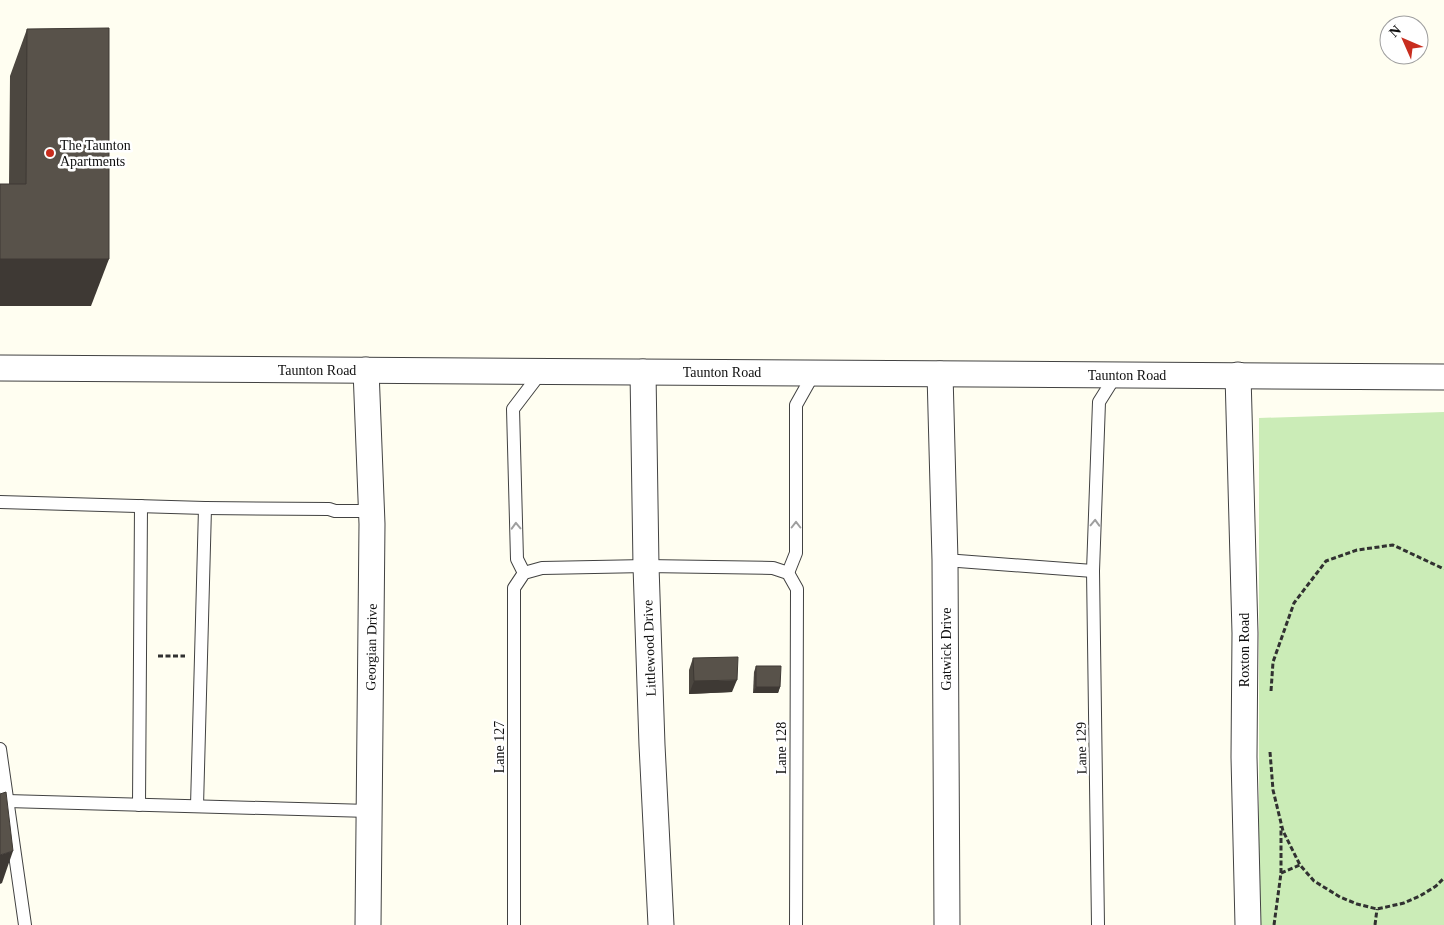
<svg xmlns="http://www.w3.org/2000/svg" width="1444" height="925" font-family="'Times New Roman',serif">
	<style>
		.green { fill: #cbecb7 }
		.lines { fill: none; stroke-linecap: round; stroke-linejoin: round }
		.lane-casing { stroke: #424242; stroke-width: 14 }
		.street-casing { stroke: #424242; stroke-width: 27 }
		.path { stroke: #313131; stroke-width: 3; stroke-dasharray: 5 2.5; stroke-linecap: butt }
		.lane { stroke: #fff; stroke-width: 12 }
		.street { stroke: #fff; stroke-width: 25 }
		.wall { fill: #4c4740 }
		.shaded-wall { fill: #3e3934 }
		.building { fill: #58524a; stroke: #3e3934 }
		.oneway { stroke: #9f9f9f }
		.poi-dot { fill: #c82d1e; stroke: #fff; stroke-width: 2 }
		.labels { text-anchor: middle; stroke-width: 5; stroke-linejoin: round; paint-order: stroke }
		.poi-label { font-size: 14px; fill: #0f0f0f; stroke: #fff; text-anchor: start }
		.street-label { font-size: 14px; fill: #0f0f0f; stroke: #fff }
	</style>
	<rect width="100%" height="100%" fill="#fffef1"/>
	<path class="green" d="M1444,412V925H1259V418Z"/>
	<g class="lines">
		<g class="lane-casing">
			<g id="lane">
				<path d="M0,502L205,508L329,509L335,511H372"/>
				<path d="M945,560L1093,571"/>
				<path d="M524,573L517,559L513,409L542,371"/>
				<path d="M788,573L796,553V405L814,373"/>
				<path d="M0,749L25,925"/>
				<path d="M7,801L369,811"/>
				<path d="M139,805L141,506"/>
				<path d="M197,806L205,508"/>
				<path d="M514,925V588L524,573L542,568L646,566L773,568L788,573L797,589L796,925"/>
				<path d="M1098,925L1093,571L1099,402L1116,375"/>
			</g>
		</g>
		<g class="street-casing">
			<g id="street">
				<path d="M0,368L1444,377"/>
				<path d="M366,370L372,524L368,925"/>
				<path d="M643,372L646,566L652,745L661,925"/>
				<path d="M940,374L945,560L947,925"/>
				<path d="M1238,375L1245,633L1244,757L1248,925"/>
			</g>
		</g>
		<g class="path">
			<path d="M158,656H185"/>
			<path d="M1271,691L1273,662L1294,603L1326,561L1357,550L1393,545L1444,569"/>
			<path d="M1270,752L1273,790L1283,831L1300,865L1314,881L1340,897L1357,904L1377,909L1404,903L1420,896L1436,886L1444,878"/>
			<path d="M1281,873L1300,865"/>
			<path d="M1274,925L1281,873V826"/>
			<path d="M1375,925L1377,909"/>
		</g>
		<use href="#lane" class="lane"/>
		<use href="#street" class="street"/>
	</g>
	<g class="wall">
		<path d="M27,29L91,306H0V184H9L10,76Z"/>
		<path d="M693,658L732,692L689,694V670Z"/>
		<path d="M756,666L780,687L778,693H753L754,672Z"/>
	</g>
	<g class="shaded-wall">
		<path d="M0,259H109L91,306H0Z"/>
		<path d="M737,680L732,692L689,694L694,681Z"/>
		<path d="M756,687H780L778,693H753Z"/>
		<path d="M13,851L2,883L0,884V855Z"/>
	</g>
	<g class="building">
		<path d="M109,28V259H0V184H26L27,29Z"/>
		<path d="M738,657L737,680L694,681L693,658Z"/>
		<path d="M756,666H781L780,687H756Z"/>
		<path d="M6,792L13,851L0,855V794Z"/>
	</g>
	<defs><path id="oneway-chevron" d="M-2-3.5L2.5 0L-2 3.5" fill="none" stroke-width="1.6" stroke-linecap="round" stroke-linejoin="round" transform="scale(1.25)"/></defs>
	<g class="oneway">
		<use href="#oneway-chevron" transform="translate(1095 523) rotate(-88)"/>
		<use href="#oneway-chevron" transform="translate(796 525) rotate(-90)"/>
		<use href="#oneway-chevron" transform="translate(516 526) rotate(-92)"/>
	</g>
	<circle class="poi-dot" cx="50" cy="153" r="5"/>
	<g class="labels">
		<g class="poi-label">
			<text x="60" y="150">The Taunton<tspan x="60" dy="16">Apartments</tspan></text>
		</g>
		<g class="street-label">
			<text x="317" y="375">Taunton Road</text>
			<text x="722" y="377">Taunton Road</text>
			<text x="1127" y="380">Taunton Road</text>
			<text transform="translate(371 647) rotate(-89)" y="5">Georgian Drive</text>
			<text transform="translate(649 648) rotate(-92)" y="5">Littlewood Drive</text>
			<text transform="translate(946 649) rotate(-90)" y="5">Gatwick Drive</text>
			<text transform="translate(1244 650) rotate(-90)" y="5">Roxton Road</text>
			<text transform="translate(499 747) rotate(-90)" y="5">Lane 127</text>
			<text transform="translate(781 748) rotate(-90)" y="5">Lane 128</text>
			<text transform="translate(1081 748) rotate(-91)" y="5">Lane 129</text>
		</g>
	</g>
	<g transform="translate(1404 40) rotate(315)"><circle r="24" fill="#ffffff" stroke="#9f9f9f"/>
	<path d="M0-4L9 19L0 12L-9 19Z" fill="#c82d1e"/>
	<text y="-8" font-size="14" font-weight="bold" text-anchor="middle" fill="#0f0f0f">N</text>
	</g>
</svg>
